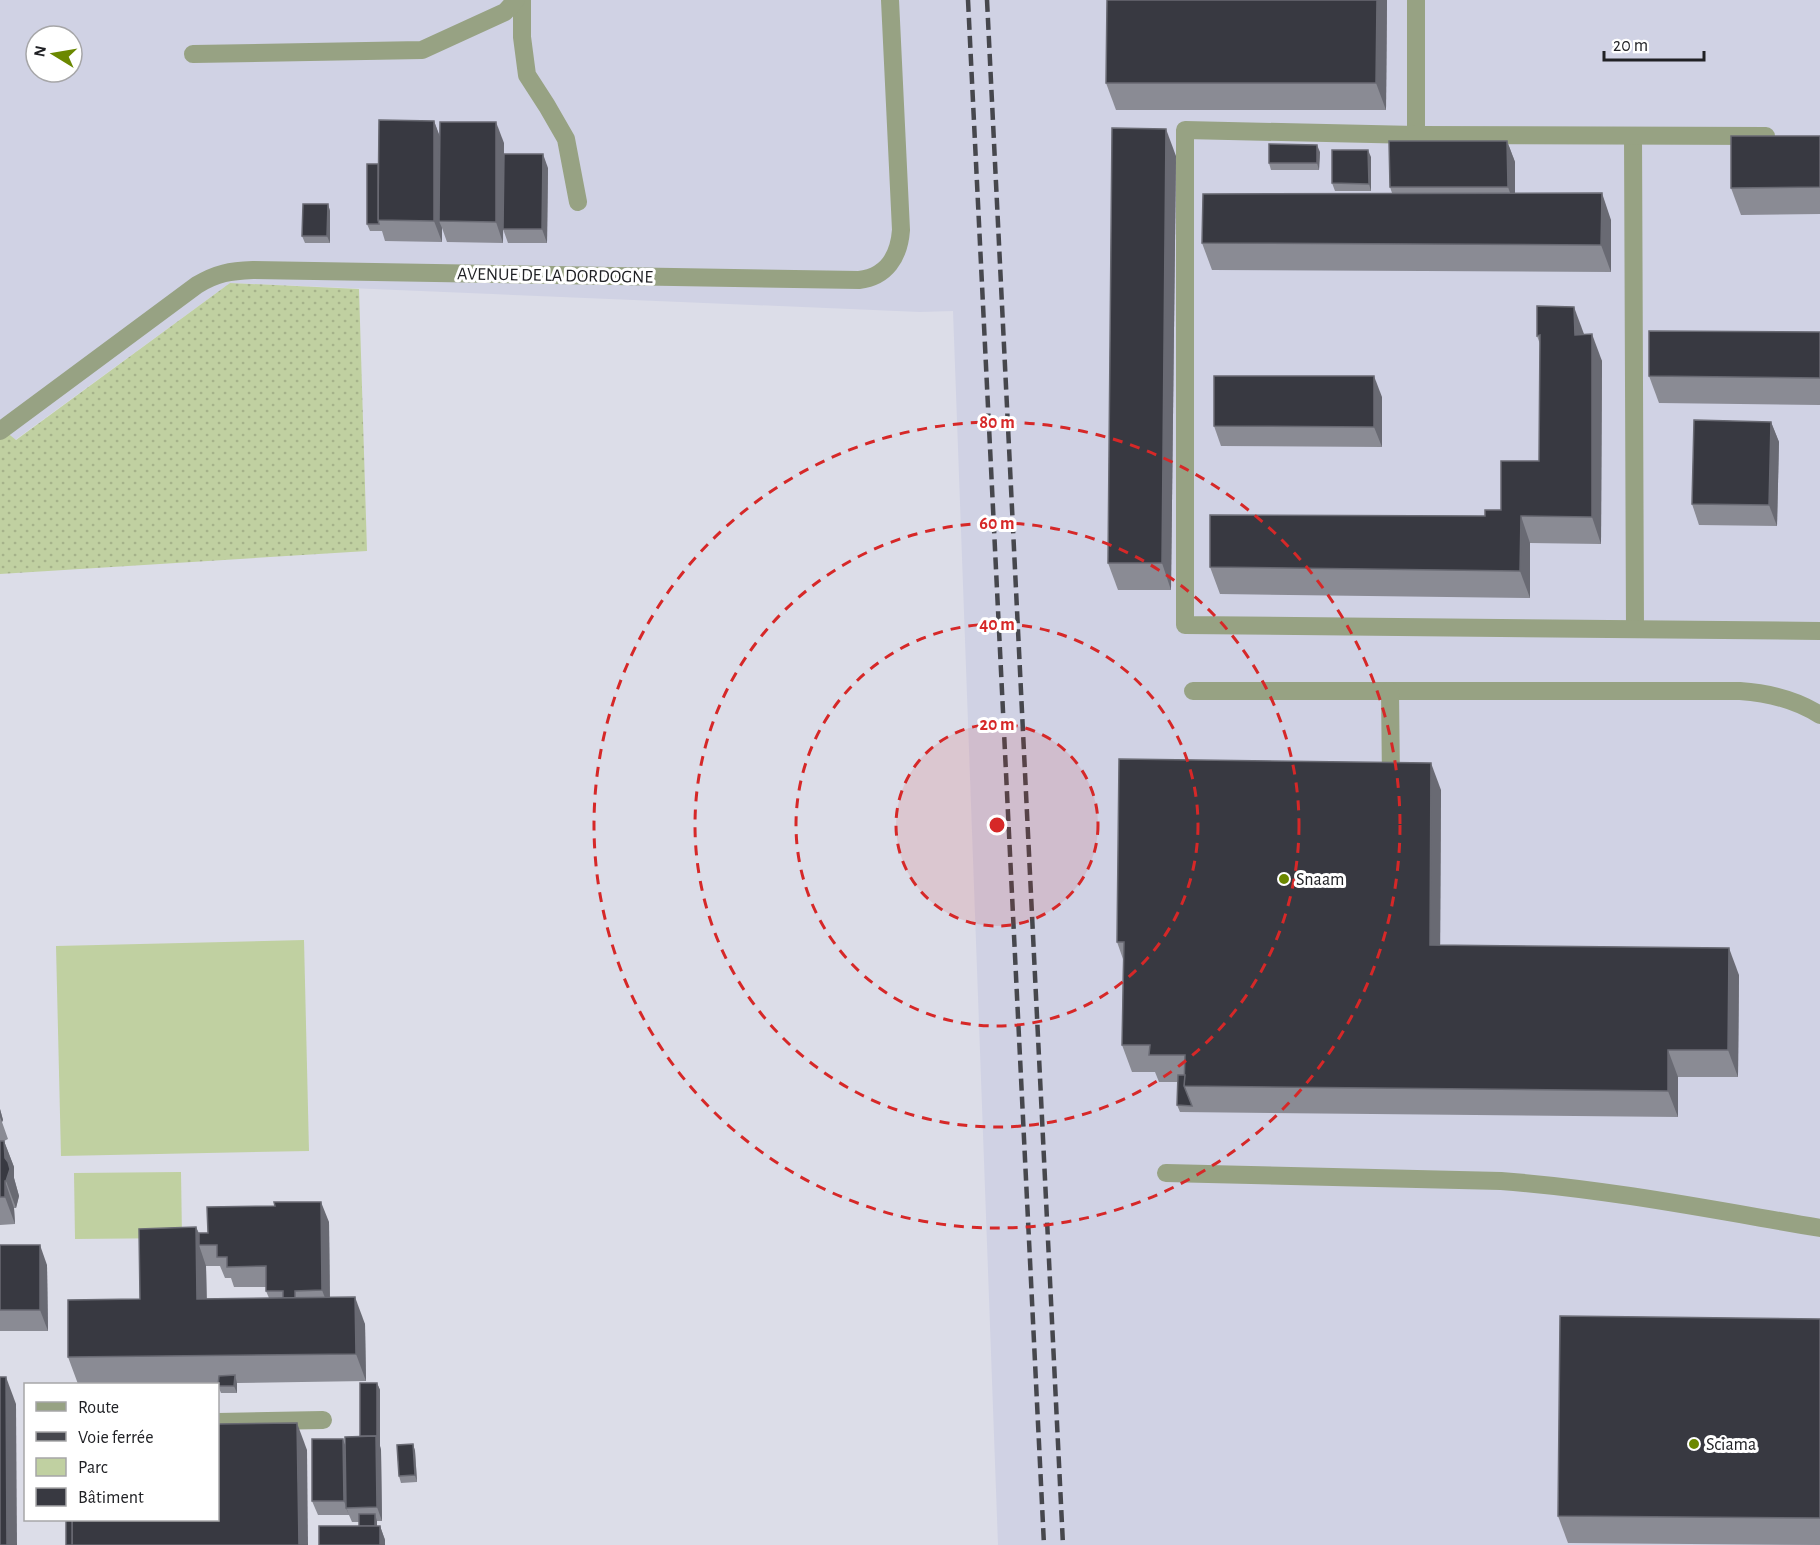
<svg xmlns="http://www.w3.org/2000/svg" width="1820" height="1545" font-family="'Alegreya Sans',sans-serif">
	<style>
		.built { fill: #d0d2e4; fill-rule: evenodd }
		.green { fill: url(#green-dots) }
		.pitch { fill: #c0d0a1 }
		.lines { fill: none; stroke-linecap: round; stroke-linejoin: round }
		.minor { stroke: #97a283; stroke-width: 18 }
		.rail { stroke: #46474d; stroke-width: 4.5; stroke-dasharray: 12 6; stroke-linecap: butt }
		.wall { fill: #8a8b94; fill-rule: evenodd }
		.shaded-wall { fill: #696a73 }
		.building { fill: #383941; stroke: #696a73; stroke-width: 1.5 }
		.ring { fill: none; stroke: #d62828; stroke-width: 3; stroke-dasharray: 10 8 }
		.poi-dot { fill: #6b8800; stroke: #fff; stroke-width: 2 }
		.labels { text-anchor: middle; stroke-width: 6; stroke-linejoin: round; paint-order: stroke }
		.street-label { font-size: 18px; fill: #202125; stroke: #fff }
		.poi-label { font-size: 18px; fill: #202125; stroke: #fff; text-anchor: start }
		.centre { fill: #d62828; stroke: #fff; stroke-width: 3 }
		.ring-label { font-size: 18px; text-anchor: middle; font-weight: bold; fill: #d62828; stroke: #fff; stroke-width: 6; stroke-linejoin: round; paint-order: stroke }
	</style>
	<defs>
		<pattern id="green-dots" width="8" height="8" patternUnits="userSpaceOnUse" patternTransform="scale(1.5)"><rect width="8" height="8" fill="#c0d0a1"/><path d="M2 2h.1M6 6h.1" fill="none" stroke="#a5b28a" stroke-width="1.8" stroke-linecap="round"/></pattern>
	</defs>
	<rect width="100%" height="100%" fill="#dcdde8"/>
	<path class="built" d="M0,0H1820V1545H998L953,311L920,312L230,283L15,440L0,427ZM36,36H72V72H36Z"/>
	<path class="green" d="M230,283L359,289L367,551L0,574V427L16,440Z"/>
	<g class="pitch">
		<path d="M304,940L309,1151L61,1156L56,946Z"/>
		<path d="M181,1172L182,1238L75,1239L74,1173Z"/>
	</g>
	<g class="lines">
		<g class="minor">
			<path d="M522,0V37L527,75L547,106L566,139L578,202"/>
			<path d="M1416,0V135"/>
			<path d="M193,54L422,50L505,12L516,0"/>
			<path d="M1633,136L1635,629"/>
			<path d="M1766,136L1416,135L1185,130V625L1820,631"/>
			<path d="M0,431L197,285C217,273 230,271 253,270L859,280C886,277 899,257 901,230L890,0"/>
			<path d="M1193,691H1740C1769,693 1795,699 1820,715"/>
			<path d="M1390,691L1391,780"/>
			<path d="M1166,1173L1501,1181C1608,1189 1714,1210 1820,1228"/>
			<path d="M218,1422L323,1420"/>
		</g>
		<g class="rail">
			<path d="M968,0L1044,1545"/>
			<path d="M987,0L1063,1545"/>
		</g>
	</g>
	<g class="wall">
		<path d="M1387,0L1386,110H1116L1106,83Z"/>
		<path d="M434,121L440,138L504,143L503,211L548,168L547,243H508L503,229V243L447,242L442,228V242L385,241L382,231H370L367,224L378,164Z"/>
		<path d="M1820,136V214L1741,215L1731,188Z"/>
		<path d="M1507,141L1515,162V193L1611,220V272L1212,270L1202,243L1392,193L1390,187Z"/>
		<path d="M1320,152L1319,170H1271L1269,163Z"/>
		<path d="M1176,156L1171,590H1118L1108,563Z"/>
		<path d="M1371,157V191H1335L1332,183Z"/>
		<path d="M328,204L330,211V243H305L302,236Z"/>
		<path d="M1820,332V405L1659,403L1649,376Z"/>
		<path d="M1584,334L1602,361L1601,544L1530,543V598L1220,594L1210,567L1485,516L1501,510L1539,461L1540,344L1537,336Z"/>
		<path d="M1382,397V447L1221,446L1214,426Z"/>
		<path d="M1771,422L1779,442L1777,526L1699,525L1692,504Z"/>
		<path d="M1441,790L1440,945L1739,975L1738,1077H1678V1117L1180,1112L1177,1105L1178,1082H1159L1155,1072H1132L1122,1045L1123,959L1117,942Z"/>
		<path d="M0,1109L3,1120L2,1122L8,1139L4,1141L14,1167V1178L19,1196L16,1208H14L15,1224L0,1225Z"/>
		<path d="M275,1206L329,1222L330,1298L365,1324L366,1381L237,1383V1393H221L218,1386V1383L78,1384L68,1357L140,1299L196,1227L199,1233H208ZM206,1266H220L225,1278H231L234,1287H266V1291L269,1298L207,1299Z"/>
		<path d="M0,1245L47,1265L48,1331H0Z"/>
		<path d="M1820,1319V1545L1568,1543L1558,1516Z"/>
		<path d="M377,1383L380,1390V1446L381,1450L382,1521H377V1526H380L385,1540L359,1526V1522H352L349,1515H318L312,1501L346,1446L360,1436Z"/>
		<path d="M413,1444L415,1451L417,1482L401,1483L399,1476Z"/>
	</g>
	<g class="shaded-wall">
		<path d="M1377,0H1387L1386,110L1376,83Z"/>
		<path d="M434,121L442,142L439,221L442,228V242L434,221Z"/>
		<path d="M496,122L504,143L503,243L496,222Z"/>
		<path d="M1166,129L1176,156L1171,590L1162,563Z"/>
		<path d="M1507,141L1515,162V207L1508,187Z"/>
		<path d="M1317,145L1320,152L1319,170L1317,163Z"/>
		<path d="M1368,150L1371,157V191L1369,184Z"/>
		<path d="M543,154L548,168L547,243L542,229Z"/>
		<path d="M1602,193L1611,220V272L1601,245Z"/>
		<path d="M328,204L330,211V243L327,236Z"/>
		<path d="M1574,307L1584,334V361L1575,335Z"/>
		<path d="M1592,334L1602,361L1601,544L1592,517Z"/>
		<path d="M1374,376L1382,397V447L1374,427Z"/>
		<path d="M1771,422L1779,442L1777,526L1769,505Z"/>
		<path d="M1521,516L1530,543V598L1520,571Z"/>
		<path d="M1431,763L1441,790L1440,972L1430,945Z"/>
		<path d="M1729,948L1739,975L1738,1077L1728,1050Z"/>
		<path d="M1668,1050L1678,1077V1117L1668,1091Z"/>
		<path d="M0,1109L3,1120L2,1122L0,1117Z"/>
		<path d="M4,1141L14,1167V1178L19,1196L16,1208L6,1181Z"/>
		<path d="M5,1181L14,1208L15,1224L5,1197Z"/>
		<path d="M321,1202L329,1222L330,1311L322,1290Z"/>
		<path d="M196,1227L203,1245H199L206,1266L207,1326L197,1299Z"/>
		<path d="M40,1245L47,1265L48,1331L40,1310Z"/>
		<path d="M355,1297L365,1324L366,1381L356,1354Z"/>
		<path d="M235,1375L237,1383V1393L234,1386Z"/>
		<path d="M6,1377L16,1404L17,1545H7Z"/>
		<path d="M377,1383L380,1390V1446L381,1450L382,1521L377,1507L376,1436Z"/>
		<path d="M297,1423L307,1450L308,1545H299Z"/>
		<path d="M343,1439L348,1453L346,1508L349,1515L344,1501Z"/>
		<path d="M413,1444L415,1451L417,1482L415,1475Z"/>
		<path d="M375,1514L377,1521V1537L375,1530Z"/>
		<path d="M380,1526L385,1540V1545H380Z"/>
	</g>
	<g class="building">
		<path d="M1107,0H1377L1376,83H1106Z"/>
		<path d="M379,120L434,121V221L378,220Z"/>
		<path d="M440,122H496V222L439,221Z"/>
		<path d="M1112,128L1166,129L1162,563H1108Z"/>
		<path d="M1731,136H1820V187L1731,188Z"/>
		<path d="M1389,141H1507L1508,187H1390Z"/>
		<path d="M1269,144L1317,145V163H1269Z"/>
		<path d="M1332,150H1368L1369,184L1332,183Z"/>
		<path d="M504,154H543L542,229H503Z"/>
		<path d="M367,164H378V220L379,224H367Z"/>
		<path d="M1602,193L1601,245L1202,243L1203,194Z"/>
		<path d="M303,204H328L327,236H302Z"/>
		<path d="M1537,306L1574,307L1575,335L1592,334V517L1521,516L1520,571L1210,567V515L1485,516V510H1501V461H1539L1540,335L1537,336Z"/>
		<path d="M1649,331L1820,332V378L1649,376Z"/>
		<path d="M1214,376H1374V427L1214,426Z"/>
		<path d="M1694,420L1771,422L1769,505L1692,504Z"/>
		<path d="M1119,759L1431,763L1430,945L1729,948L1728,1050H1668V1091L1184,1086L1185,1055H1149L1150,1045H1122L1124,942H1117Z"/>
		<path d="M1178,1075H1185L1184,1086L1192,1106L1177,1105Z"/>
		<path d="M0,1141H4L5,1158L8,1162L10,1169L6,1181H5V1197H0Z"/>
		<path d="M274,1202H321L322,1290L295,1291V1298H283V1291H266V1266L227,1267V1257H217V1245H199V1233H208L207,1207L275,1206Z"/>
		<path d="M196,1227L197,1299L355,1297L356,1354L68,1357V1300L140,1299L139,1229Z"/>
		<rect x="0" y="1245" width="40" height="65"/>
		<path d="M1560,1316L1820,1319V1518L1558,1516Z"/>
		<path d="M235,1375L234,1386H218L219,1376Z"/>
		<path d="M0,1377H6L7,1545H0Z"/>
		<path d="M360,1383H377V1438L376,1436H360Z"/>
		<path d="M297,1423L299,1545H72V1520H218V1424Z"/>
		<path d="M376,1436L377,1507L346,1508L345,1437Z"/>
		<path d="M312,1439H343L344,1501H312Z"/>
		<path d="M413,1444L415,1475L399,1476L397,1445Z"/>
		<rect x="359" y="1514" width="16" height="12"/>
		<rect x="66" y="1520" width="6" height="25"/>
		<rect x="319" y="1526" width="61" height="19"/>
	</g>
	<circle cx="997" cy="825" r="101" fill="#d62828" fill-opacity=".12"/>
	<g class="ring">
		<circle cx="997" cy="825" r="101"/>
		<circle cx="997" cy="825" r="201"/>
		<circle cx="997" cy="825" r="302"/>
		<circle cx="997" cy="825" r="403"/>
	</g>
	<g class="poi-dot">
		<circle cx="1284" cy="879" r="6"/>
		<circle cx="1694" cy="1444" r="6"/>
	</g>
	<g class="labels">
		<g class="street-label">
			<text transform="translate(555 275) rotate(1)" y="6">AVENUE DE LA DORDOGNE</text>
		</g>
		<g class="poi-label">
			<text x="1296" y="885">Snaam</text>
			<text x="1706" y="1450">Sciama</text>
		</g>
	</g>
	<circle cx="997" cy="825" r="9" class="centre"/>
	<g class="ring-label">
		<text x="997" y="428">80 m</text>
		<text x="997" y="529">60 m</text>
		<text x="997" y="630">40 m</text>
		<text x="997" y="730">20 m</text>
	</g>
	<rect x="24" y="1383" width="195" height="138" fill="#ffffff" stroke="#a6a6a8" stroke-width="1.5"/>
	<rect x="36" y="1402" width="30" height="9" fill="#97a283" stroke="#a6a6a8" stroke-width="1.5"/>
	<text x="78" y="1413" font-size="18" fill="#202125">Route</text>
	<rect x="36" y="1432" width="30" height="9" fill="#46474d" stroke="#a6a6a8" stroke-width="1.5"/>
	<text x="78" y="1443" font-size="18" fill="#202125">Voie ferrée</text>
	<rect x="36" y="1458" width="30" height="18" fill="#c0d0a1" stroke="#a6a6a8" stroke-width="1.5"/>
	<text x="78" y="1473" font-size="18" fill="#202125">Parc</text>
	<rect x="36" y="1488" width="30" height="18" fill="#383941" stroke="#a6a6a8" stroke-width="1.5"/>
	<text x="78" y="1503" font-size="18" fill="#202125">Bâtiment</text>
	<g transform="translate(54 54) rotate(281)"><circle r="28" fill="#ffffff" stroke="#a6a6a8" stroke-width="1.5"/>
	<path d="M0-4.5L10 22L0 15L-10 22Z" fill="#6b8800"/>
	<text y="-9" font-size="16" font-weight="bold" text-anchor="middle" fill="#202125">N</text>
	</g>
	<path d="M1604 51v9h100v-9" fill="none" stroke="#202125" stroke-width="3"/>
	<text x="1613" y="51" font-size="18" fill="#202125" stroke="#ffffff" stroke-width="4.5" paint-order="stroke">20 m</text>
</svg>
